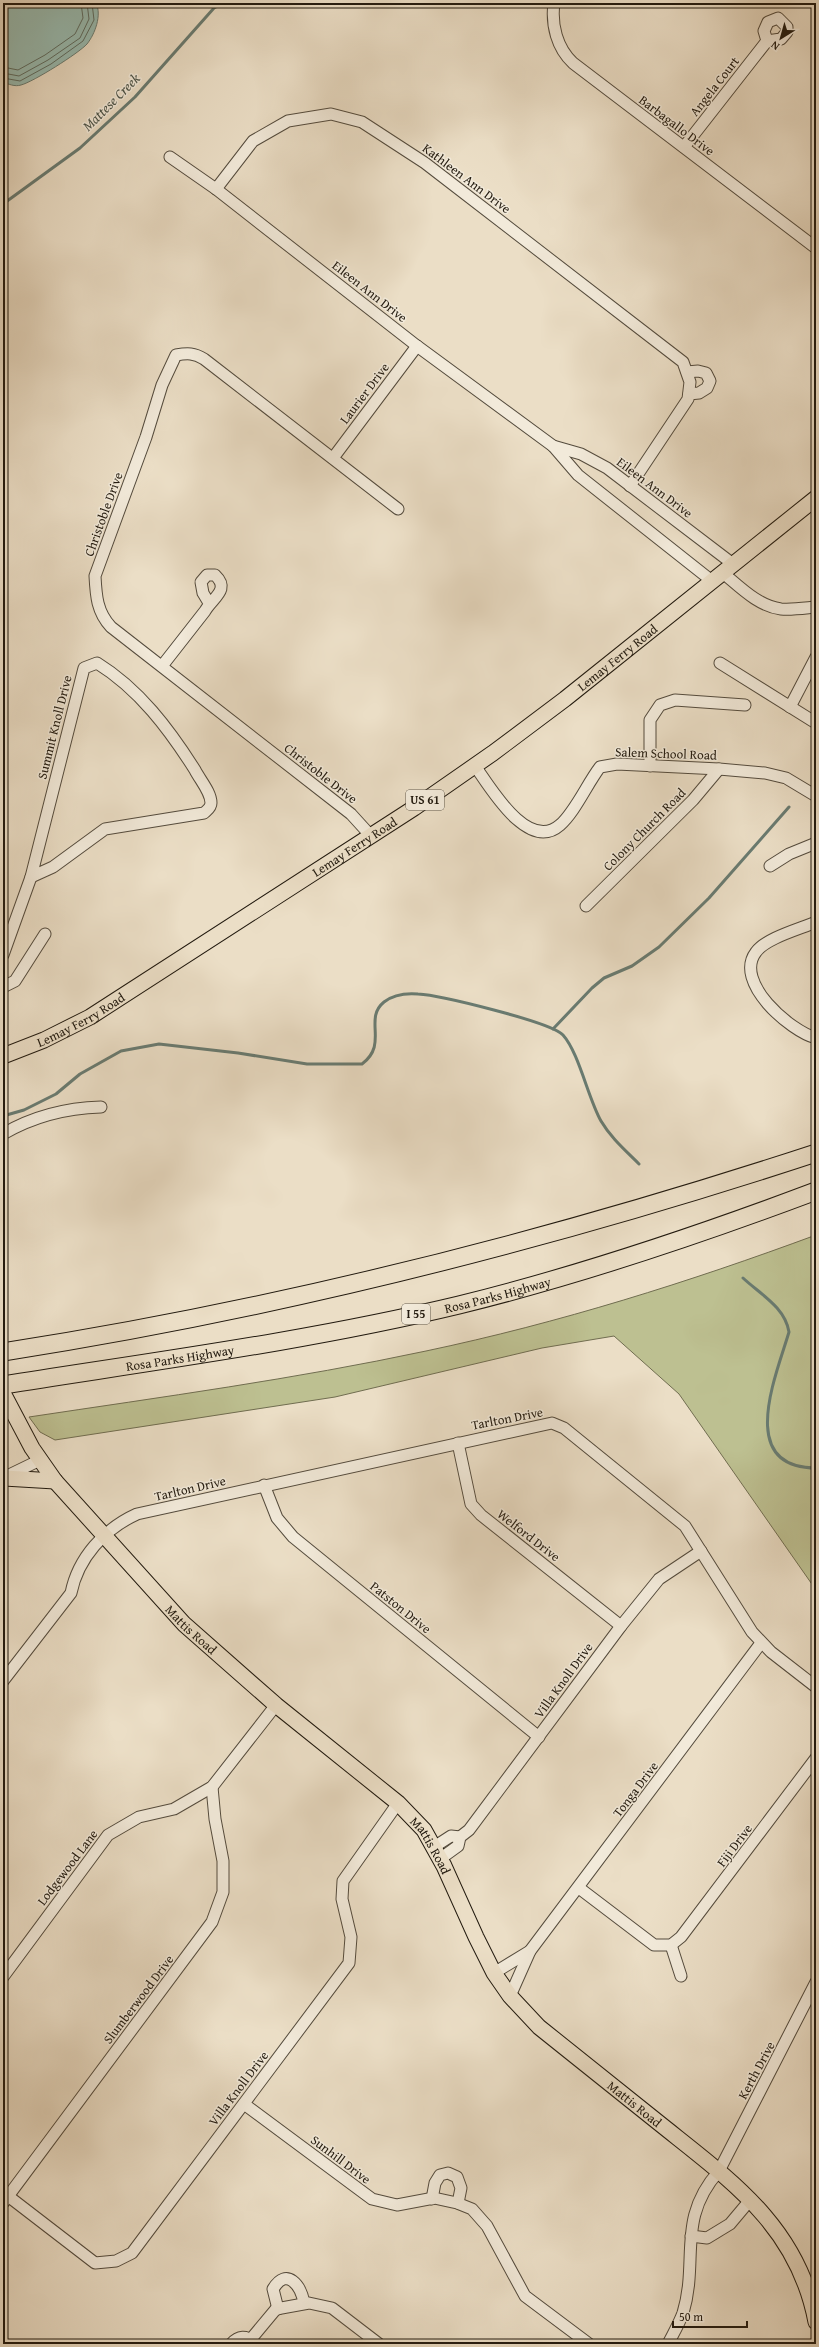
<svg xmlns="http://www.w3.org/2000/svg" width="819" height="2347" font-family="'Gentium Book Plus',serif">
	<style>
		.green { fill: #bdc091; stroke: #706d50 }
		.water { fill: #98bcb2; stroke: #697b71 }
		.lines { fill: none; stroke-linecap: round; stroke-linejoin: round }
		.shore { stroke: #5d6b60; stroke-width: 1 }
		.stream { stroke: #697b71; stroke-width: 3 }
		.minor-casing { stroke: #544b3d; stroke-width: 13 }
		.major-casing { stroke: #221a0f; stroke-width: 17 }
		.highway-casing { stroke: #221a0f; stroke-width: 19 }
		.minor { stroke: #f2eada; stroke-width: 11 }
		.major { stroke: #ebdec6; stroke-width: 15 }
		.highway { stroke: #ebdec6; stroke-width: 17 }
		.labels { text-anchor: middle; stroke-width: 3; stroke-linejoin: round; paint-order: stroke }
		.shield { fill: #f2eada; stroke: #60584c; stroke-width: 1 }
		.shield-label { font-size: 12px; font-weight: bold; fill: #221a0f }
		.street-label { font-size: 13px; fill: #221a0f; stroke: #f2eada }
		.water-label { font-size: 14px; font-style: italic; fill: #4b5348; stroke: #f2eada }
	</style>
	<rect width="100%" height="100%" fill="#ebdec6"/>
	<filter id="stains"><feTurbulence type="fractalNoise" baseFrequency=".005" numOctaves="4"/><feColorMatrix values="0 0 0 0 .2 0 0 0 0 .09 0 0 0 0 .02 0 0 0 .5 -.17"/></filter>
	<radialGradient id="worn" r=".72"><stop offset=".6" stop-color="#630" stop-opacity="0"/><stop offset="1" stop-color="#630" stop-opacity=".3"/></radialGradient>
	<path class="green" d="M816,1235V1590L679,1394L614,1336L542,1348L335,1397L55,1440L40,1432L29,1417C162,1397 295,1379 426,1351C559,1323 689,1282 816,1235Z"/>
	<path class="water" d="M3,3H96C102,15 95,34 87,44C79,53 33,82 21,85C15,87 8,84 3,82Z"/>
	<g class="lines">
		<g class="shore">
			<path d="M3,67L18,70L45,55L75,34L83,18L81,3"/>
			<path d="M3,73L19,76L48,60L80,38L89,19L87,3"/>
			<path d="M3,78L20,81L51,64L83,41L94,20L92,3"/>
		</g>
		<g class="stream">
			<path d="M3,204L80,148L135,97L214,8L223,3"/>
			<path d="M553,1029L592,988L604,978L632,966L659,947L709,898L789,807"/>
			<path d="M3,1116L24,1110L56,1094L80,1074L121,1051L159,1044L238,1053L307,1064H362C389,1044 363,1019 384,1002C393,995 406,993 418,994C439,995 551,1022 563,1035C579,1053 588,1098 601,1121C611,1138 625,1150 639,1164"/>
			<path d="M743,1278C760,1294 785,1307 789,1332C776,1376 736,1468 816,1468"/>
		</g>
		<g class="minor-casing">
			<g id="minor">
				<path d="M554,3C551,25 557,48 573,63L816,248"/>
				<path d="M684,147L767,41L781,39L787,32V27L778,18L768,22L764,31L767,41"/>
				<path d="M170,157L216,189L417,346L553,446L578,475L712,581"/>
				<path d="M216,189L253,141L288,121L331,114L362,122L425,163L683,362L690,382L688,399L630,486"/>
				<path d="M687,372L698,371L706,373L710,381L707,388L699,393L689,394"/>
				<path d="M553,446L581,454L607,468L733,564"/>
				<path d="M333,458L417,346"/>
				<path d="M723,573C740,587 758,606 781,609C792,610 805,608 816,607"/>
				<path d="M97,663C139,689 169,729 195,770C200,780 211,792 211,803C211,808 207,810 204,813L105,829L53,867L31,877L84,668Z"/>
				<path d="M720,663L816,723"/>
				<path d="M162,666L205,611C212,598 231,590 215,575H207L201,582L203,593L209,603"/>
				<path d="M790,707L816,657"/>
				<path d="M475,766C490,787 528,853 560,825C575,812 587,784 600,767L617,764L719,769L765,773L786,778L816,796"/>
				<path d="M650,766V720L660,705L675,700L745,705"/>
				<path d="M371,836L351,814L111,627C97,612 96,596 95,576L146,437L162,385L176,355C188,353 194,353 204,359L398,509"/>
				<path d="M770,866L789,854L816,843"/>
				<path d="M586,906L693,800L719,769"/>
				<path d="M816,922C800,929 766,938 756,952C733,982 790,1031 816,1038"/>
				<path d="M3,955L31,877"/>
				<path d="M3,987L15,981L45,934"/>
				<path d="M3,1134C32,1117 67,1108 101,1107"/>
				<path d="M458,1443L471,1504L481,1515L621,1626"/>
				<path d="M5,1477L40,1460"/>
				<path d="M264,1485L277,1518L293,1537L539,1737"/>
				<path d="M3,1681L71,1593C78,1558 104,1529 137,1514L552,1423L564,1428L685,1526L752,1632L771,1652L816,1687"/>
				<path d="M434,1847L451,1836L460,1837"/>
				<path d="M440,1859L458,1846L460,1837L469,1830L621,1626L659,1579L701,1551"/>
				<path d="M579,1888L654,1945H671L681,1937L816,1758"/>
				<path d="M671,1945L681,1976"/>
				<path d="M494,1973L530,1951"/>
				<path d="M3,1977L108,1835L139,1817L174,1809L212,1787L276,1705"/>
				<path d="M510,1996L530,1951L761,1643"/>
				<path d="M244,2104L372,2199L397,2205L434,2198L457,2203L472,2209L487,2226L525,2296L589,2344"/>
				<path d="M8,2196L95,2263L116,2261L132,2253L349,1963L351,1937L342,1899L343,1881L398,1803"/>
				<path d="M432,2199L435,2183L440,2175L448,2173L457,2177L461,2188L458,2203"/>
				<path d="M3,2203L212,1922L223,1892V1861L215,1819L212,1787"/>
				<path d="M691,2236L707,2238L730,2224L751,2199"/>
				<path d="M278,2309L273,2289C287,2266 301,2286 304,2303"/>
				<path d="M251,2339L276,2309L309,2303L332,2308L379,2344"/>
				<path d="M231,2344C238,2336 247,2334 254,2344"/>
				<path d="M668,2344C673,2334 679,2324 683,2313C699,2260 676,2219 719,2171L816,1982"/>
			</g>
		</g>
		<g class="major-casing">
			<g id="major">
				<path id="s1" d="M3,1056L44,1040L90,1017L414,808L493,753L565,699L816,498"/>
				<path id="s2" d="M3,1393L32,1448L55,1481L184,1624L276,1705L398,1803L424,1830L444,1866L476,1937L494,1973L510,1996L539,2027C579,2059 619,2091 659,2123C730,2180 798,2226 816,2322"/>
				<path d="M4,1478L55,1481"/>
			</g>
		</g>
		<g class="highway-casing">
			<g id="highway">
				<path d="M3,1352C279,1309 551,1240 816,1153"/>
				<path id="s3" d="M3,1385C155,1361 309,1341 459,1305C581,1275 699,1235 816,1191"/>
			</g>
		</g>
		<use href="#minor" class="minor"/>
		<use href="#major" class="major"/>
		<use href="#highway" class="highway"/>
	</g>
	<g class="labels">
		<g class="shield">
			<rect x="406" y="790" width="38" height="20" rx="3"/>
			<rect x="402" y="1304" width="28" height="20" rx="3"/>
		</g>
		<g class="shield-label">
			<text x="425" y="804">US 61</text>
			<text x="416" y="1318">I 55</text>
		</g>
		<g class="street-label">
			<text transform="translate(714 86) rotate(-52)" y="5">Angela Court</text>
			<text transform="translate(677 125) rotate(37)" y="5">Barbagallo Drive</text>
			<text transform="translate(467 178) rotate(37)" y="5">Kathleen Ann Drive</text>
			<text transform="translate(370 291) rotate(38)" y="5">Eileen Ann Drive</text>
			<text transform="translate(364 393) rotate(-53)" y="5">Laurier Drive</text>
			<text transform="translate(655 487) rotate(37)" y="5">Eileen Ann Drive</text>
			<text transform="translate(103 514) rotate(-70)" y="5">Christoble Drive</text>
			<text dy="5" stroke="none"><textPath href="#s1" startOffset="734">Lemay Ferry Road</textPath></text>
			<text transform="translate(54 727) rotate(-76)" y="5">Summit Knoll Drive</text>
			<text transform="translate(666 753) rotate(2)" y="5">Salem School Road</text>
			<text transform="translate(321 773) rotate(38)" y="5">Christoble Drive</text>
			<text transform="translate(644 829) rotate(-45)" y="5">Colony Church Road</text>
			<text dy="5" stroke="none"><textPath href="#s1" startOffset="410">Lemay Ferry Road</textPath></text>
			<text dy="5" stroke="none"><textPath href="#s1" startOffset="86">Lemay Ferry Road</textPath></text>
			<text dy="5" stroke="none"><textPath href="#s3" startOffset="503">Rosa Parks Highway</textPath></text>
			<text dy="5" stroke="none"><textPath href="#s3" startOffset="179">Rosa Parks Highway</textPath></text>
			<text transform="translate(507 1418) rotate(-11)" y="5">Tarlton Drive</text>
			<text transform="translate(190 1488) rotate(-13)" y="5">Tarlton Drive</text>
			<text transform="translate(529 1535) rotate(38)" y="5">Welford Drive</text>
			<text transform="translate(401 1607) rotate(39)" y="5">Patston Drive</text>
			<text dy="5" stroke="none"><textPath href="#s2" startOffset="304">Mattis Road</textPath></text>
			<text transform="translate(563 1680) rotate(-54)" y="5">Villa Knoll Drive</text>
			<text transform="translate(635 1789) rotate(-53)" y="5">Tonga Drive</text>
			<text transform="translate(734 1845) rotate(-53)" y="5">Fiji Drive</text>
			<text dy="5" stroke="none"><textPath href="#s2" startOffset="628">Mattis Road</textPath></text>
			<text transform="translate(67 1867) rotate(-53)" y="5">Lodgewood Lane</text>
			<text transform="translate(138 1999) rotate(-53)" y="5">Slumberwood Drive</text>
			<text transform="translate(756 2070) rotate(-62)" y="5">Kerth Drive</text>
			<text transform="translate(238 2088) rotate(-53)" y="5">Villa Knoll Drive</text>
			<text dy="5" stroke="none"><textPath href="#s2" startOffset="964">Mattis Road</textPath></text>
			<text transform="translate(341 2159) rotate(37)" y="5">Sunhill Drive</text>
		</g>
		<g class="water-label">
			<text transform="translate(111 102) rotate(-45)" y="5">Mattese Creek</text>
		</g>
	</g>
	<rect width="819" height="2347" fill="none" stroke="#ebdec6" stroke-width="16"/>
	<rect x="4" y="4" width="811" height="2339" fill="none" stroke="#221a0f" stroke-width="2"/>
	<rect x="8" y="8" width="803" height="2331" fill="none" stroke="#221a0f"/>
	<g transform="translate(781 38) rotate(217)" stroke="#f2eada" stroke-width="3" paint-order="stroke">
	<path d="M0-3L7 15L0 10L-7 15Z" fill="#221a0f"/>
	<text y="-6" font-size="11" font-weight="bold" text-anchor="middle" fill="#221a0f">N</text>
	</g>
	<path d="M673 2321v6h74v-6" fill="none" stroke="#221a0f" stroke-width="2"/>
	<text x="679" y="2321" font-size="12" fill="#221a0f" stroke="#f2eada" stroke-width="3" paint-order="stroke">50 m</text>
	<rect width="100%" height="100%" filter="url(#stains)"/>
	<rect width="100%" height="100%" fill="url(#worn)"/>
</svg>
